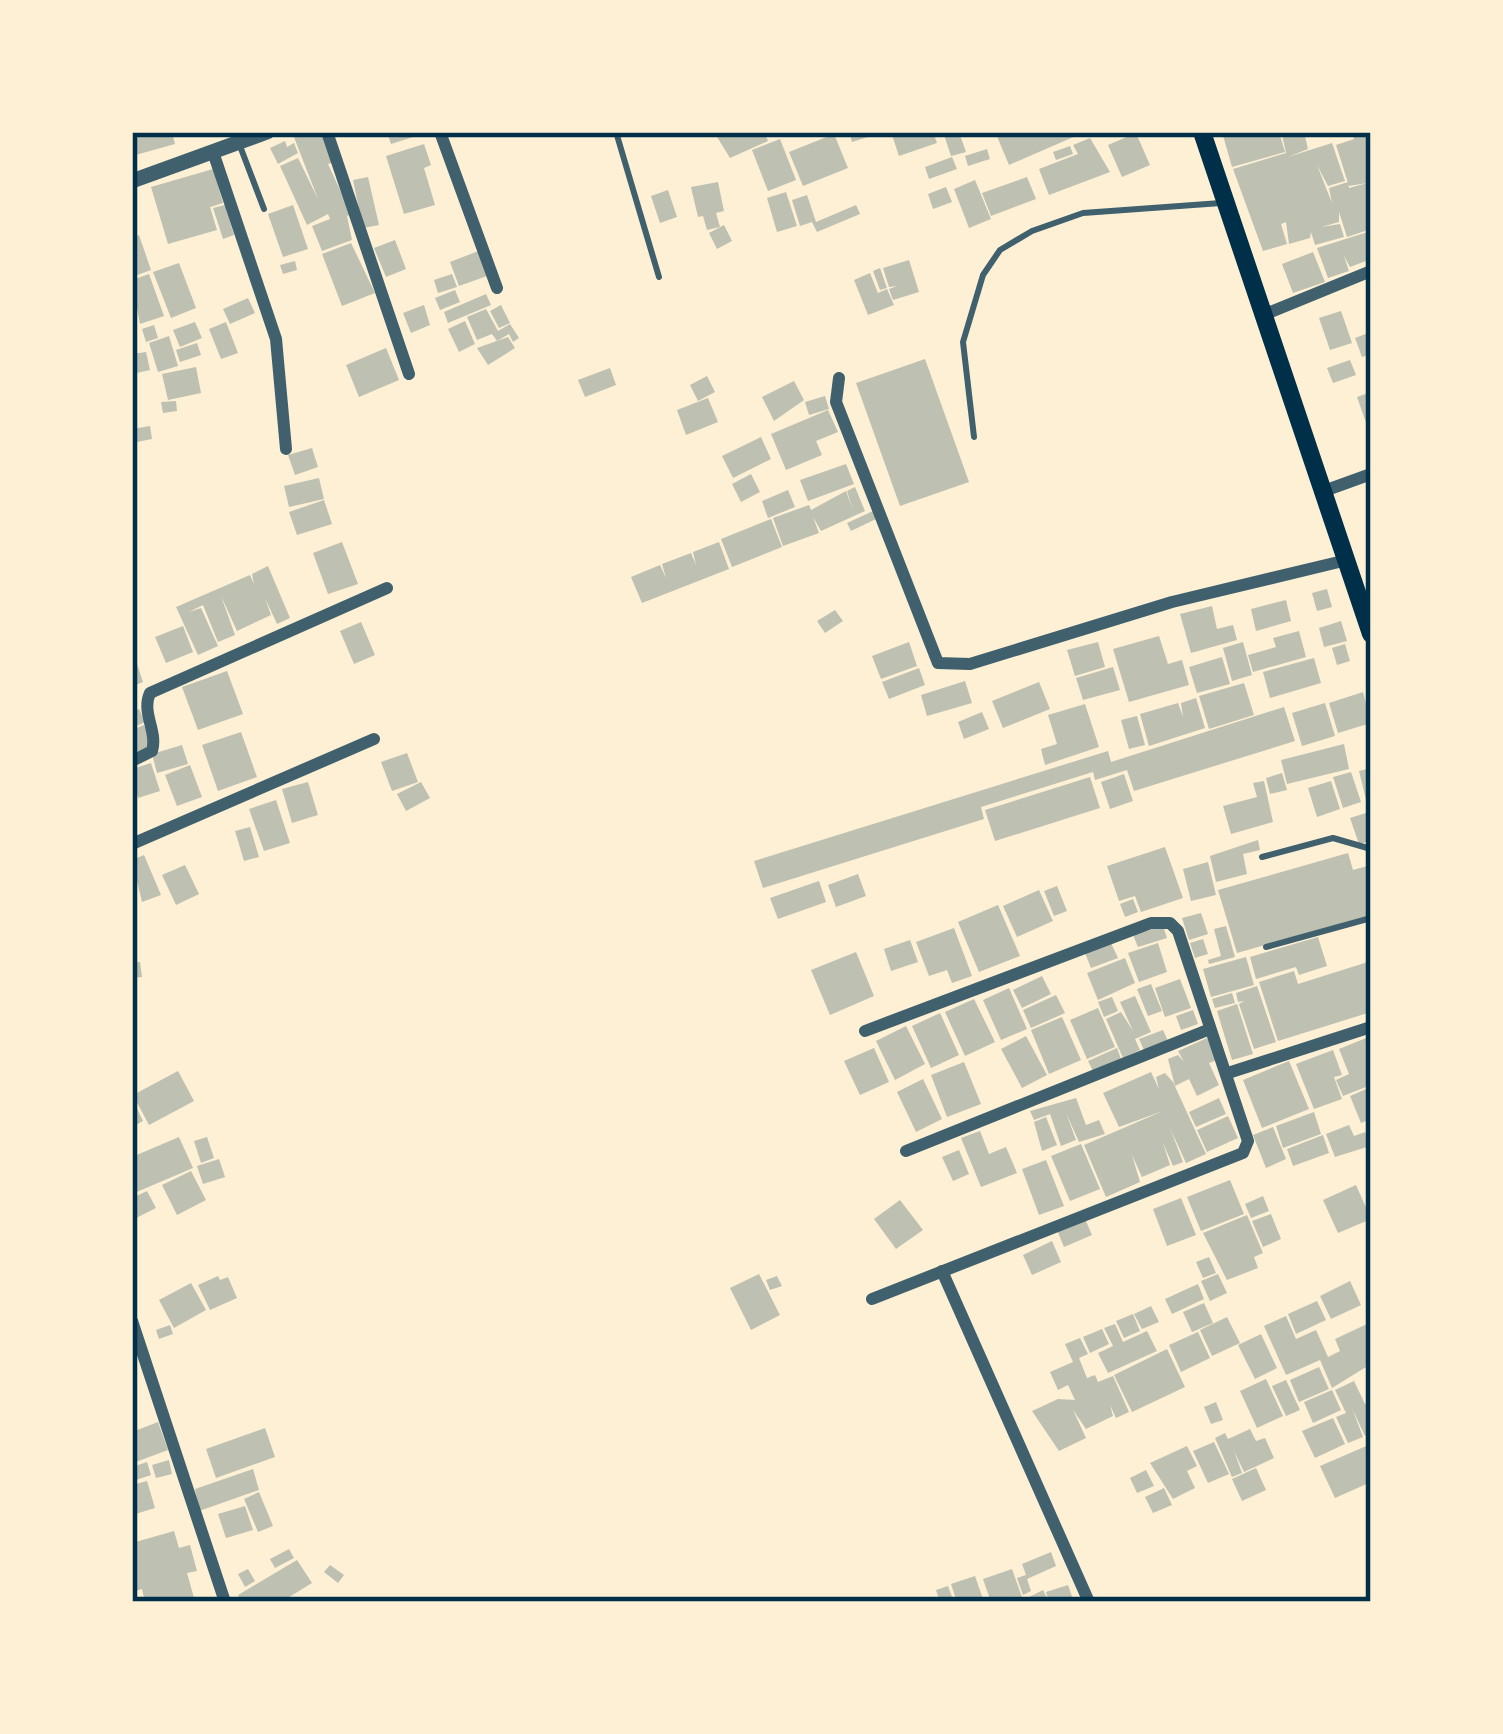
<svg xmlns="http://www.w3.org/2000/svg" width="1503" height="1734" font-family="Jost,sans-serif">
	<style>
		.building { fill: #bec0b2 }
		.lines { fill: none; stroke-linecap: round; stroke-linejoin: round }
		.service { stroke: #3f606c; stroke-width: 6 }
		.minor { stroke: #3f606c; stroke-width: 12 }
		.tertiary { stroke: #3f606c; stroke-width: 15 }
		.primary { stroke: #003049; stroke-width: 18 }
		.neatline { fill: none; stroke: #003049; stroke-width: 4.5 }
	</style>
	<rect width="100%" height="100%" fill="#fdf0d5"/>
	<g class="building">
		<path d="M132,132H172L175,144L132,156Z"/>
		<path d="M292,132H324L334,162L328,164L351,214L347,216L352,240L322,251L312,226L330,219L328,214L307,225L280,166L298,158L318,199Z"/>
		<path d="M387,132H426V133L391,144Z"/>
		<path d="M714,132H764L768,141L730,158Z"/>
		<path d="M849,132H881V133L852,142Z"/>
		<path d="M891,132H933L937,143L899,156Z"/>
		<path d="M959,132L966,152L951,156L944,135Z"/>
		<path d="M1085,132L1009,165L996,134L1000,132Z"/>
		<path d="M1222,132H1279L1285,152L1232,167Z"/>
		<path d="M1304,132L1308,149L1288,157L1332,143L1345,181L1328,186L1317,165L1332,203L1329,188L1348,182L1349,188L1367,183L1349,186L1336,145L1354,139L1352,132H1366L1371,149V229L1347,237L1339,212V222L1321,227L1340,224L1344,237L1315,245L1311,232L1310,238L1289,244L1286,222L1281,224L1287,244L1263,251L1233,169L1286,153L1282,135Z"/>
		<path d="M1136,133L1150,165L1122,177L1108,145Z"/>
		<path d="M834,134L848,168L803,186L789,152Z"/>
		<path d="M1090,138L1110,172L1049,195L1039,169L1078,154L1073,145Z"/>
		<path d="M780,139L796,180L768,191L752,150Z"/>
		<path d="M285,141L287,147L294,143L298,153L278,164L270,148Z"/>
		<path d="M424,144L431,165L424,168L435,205L404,214L386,156Z"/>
		<path d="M1070,146L1073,154L1056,160L1053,152Z"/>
		<path d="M987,149L990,159L968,166L965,156Z"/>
		<path d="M952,157L957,169L929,179L925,167Z"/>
		<path d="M213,169L223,203L210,207L217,230L168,244L151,187Z"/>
		<path d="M368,177L379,225L363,228L353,180Z"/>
		<path d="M1027,177L1036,199L991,216L982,193Z"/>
		<path d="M975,180L991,219L969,228L954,189Z"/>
		<path d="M718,182L724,211L716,213L720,227L707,230L703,216L698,217L691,187Z"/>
		<path d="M946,187L952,202L933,209L928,194Z"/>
		<path d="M668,190L677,217L660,223L651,196Z"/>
		<path d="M786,192L797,226L777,232L767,198Z"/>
		<path d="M807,195L816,222L856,205L860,214L817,232L812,222L800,226L792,200Z"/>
		<path d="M225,205L234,235L223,239L213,208Z"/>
		<path d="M293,205L308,249L283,257L268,214Z"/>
		<path d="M724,225L732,241L717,249L709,233Z"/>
		<path d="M1371,231V259L1350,267L1344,256L1349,271L1328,278L1317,248Z"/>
		<path d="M139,235L151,270L132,277V238Z"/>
		<path d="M395,240L406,269L386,277L374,248Z"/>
		<path d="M351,243L375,293L342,306L322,254Z"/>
		<path d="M481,250L490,275L459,286L450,262Z"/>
		<path d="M1313,252L1325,282L1293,293L1282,264Z"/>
		<path d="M909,260L919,292L893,300L889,289L897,286L889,287L883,268Z"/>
		<path d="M295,261L297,270L283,274L280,265Z"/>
		<path d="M179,263L196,308L171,318L153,272Z"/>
		<path d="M880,268L887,288L880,290L873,271Z"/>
		<path d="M870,273L878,293L887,289L894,305L868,315L854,280Z"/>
		<path d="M149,274L164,316L140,324L132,280Z"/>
		<path d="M452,274L457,287L438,293L434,280Z"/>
		<path d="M455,290L460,302L440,310L435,298Z"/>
		<path d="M486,294L491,305L448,323L444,312Z"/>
		<path d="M248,298L255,313L230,324L223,309Z"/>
		<path d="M424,305L430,325L411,333L403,313Z"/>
		<path d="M501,305L510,323L499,328L490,311Z"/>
		<path d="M486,309L498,331L510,324L519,338L513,342L509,334L497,341L492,334L477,340L467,317Z"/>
		<path d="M1341,311L1352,343L1330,350L1319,318Z"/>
		<path d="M465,321L475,344L459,352L448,329Z"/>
		<path d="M195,322L202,338L180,347L173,330Z"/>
		<path d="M226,322L238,353L221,359L209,329Z"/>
		<path d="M154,325L158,338L146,342L142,329Z"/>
		<path d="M1371,332V354L1362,357L1355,338Z"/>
		<path d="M169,336L178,366L158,372L149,343Z"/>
		<path d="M508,337L515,348L488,365L477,348Z"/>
		<path d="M197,343L201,355L180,362L176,350Z"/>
		<path d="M386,348L399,380L359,397L346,365Z"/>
		<path d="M146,352L150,370L132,374V354Z"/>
		<path d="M925,359L969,482L900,506L856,383Z"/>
		<path d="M1350,360L1356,375L1333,383L1327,368Z"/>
		<path d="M196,367L201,393L168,400L162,374Z"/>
		<path d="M610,368L616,385L585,397L578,380Z"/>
		<path d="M707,376L715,392L698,401L690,385Z"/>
		<path d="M794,381L804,400L774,421L762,397Z"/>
		<path d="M1371,392V434H1370L1357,397Z"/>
		<path d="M825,396L829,409L809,415L805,402Z"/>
		<path d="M708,398L718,422L686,435L677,410Z"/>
		<path d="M176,401L177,411L163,413L161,402Z"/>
		<path d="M828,410L838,432L816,441L822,455L786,470L771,434Z"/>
		<path d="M150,426L152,439L132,443V429Z"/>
		<path d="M761,437L771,459L733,478L722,456Z"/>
		<path d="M312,448L318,467L295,475L288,455Z"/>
		<path d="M846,464L854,484L808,501L800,480Z"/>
		<path d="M751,474L760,492L741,502L732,484Z"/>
		<path d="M319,478L324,499L289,507L284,486Z"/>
		<path d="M855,487L865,511L821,531L813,517L819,533L783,546L773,518L809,505L811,510L846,491L853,510L847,491Z"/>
		<path d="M788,490L795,507L768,518L762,501Z"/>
		<path d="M324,500L332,524L297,535L289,512Z"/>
		<path d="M873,511L876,519L851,531L847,523Z"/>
		<path d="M771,519L782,547L732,567L721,539Z"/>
		<path d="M342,542L358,584L328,594L313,553Z"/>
		<path d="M719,542L729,569L642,603L631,577L660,565L666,578L662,564L691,553L696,565L693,552Z"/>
		<path d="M268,566L290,618L277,624L265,598L271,615L237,631L221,596L235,635L218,642L203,605L189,612L201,608L218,646L198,655L176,607L250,575L254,584L252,574Z"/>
		<path d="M1327,589L1332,607L1317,611L1312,593Z"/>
		<path d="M1286,600L1291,621L1256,631L1251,609Z"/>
		<path d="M1212,606L1217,629L1233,625L1237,640L1191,653L1180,614Z"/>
		<path d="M835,610L843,621L825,633L817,621Z"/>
		<path d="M1341,621L1347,641L1324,647L1319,628Z"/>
		<path d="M361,622L375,655L354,664L340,631Z"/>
		<path d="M183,626L193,652L166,663L155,637Z"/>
		<path d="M1299,631L1306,657L1253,672L1248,655L1276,647L1273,638Z"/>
		<path d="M1159,636L1168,664L1182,660L1189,685L1129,702L1113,649Z"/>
		<path d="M909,642L917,666L881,679L872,656Z"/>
		<path d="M1098,642L1105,667L1075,676L1067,650Z"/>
		<path d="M1243,642L1252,675L1232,681L1223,648Z"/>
		<path d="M1345,644L1350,661L1337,665L1332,648Z"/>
		<path d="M1222,657L1230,684L1197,693L1189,667Z"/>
		<path d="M1314,658L1321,683L1270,698L1263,672Z"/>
		<path d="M137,664L143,682L133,686L132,666Z"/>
		<path d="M1113,667L1120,690L1083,700L1076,678Z"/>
		<path d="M919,668L925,685L889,699L882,682Z"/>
		<path d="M227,671L243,714L198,730L182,687Z"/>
		<path d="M965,681L972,703L927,716L921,695Z"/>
		<path d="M1039,682L1050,709L1003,728L992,701Z"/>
		<path d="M1244,683L1254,715L1209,729L1199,696Z"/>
		<path d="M1363,692L1371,723L1338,733L1329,703Z"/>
		<path d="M1196,698L1205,728L1149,746L1140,714L1178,703L1183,717L1181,703Z"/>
		<path d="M1325,703L1335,736L1302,746L1292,713Z"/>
		<path d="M1085,704L1099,747L1045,765L1041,749L1057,744L1048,715Z"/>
		<path d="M1284,707L1295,741L1134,791L1127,770L1095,780L1093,772L981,807L984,819L763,888L754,861L1108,751L1111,762Z"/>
		<path d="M139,709L145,722L132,728V712Z"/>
		<path d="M982,712L989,729L964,739L958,722Z"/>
		<path d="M1137,716L1145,745L1129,749L1121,720Z"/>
		<path d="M144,725L152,745L132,754V730Z"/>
		<path d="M241,732L257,777L218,791L202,745Z"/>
		<path d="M1344,744L1349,769L1287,784L1281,760Z"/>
		<path d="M182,745L188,764L157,773L152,754Z"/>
		<path d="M407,753L418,782L392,791L381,762Z"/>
		<path d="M151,763L160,791L138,798L132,769Z"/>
		<path d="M190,765L202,797L177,806L165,775Z"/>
		<path d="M1371,768V841L1359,844L1350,818L1369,812L1359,771Z"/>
		<path d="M1351,772L1361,802L1343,808L1333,777Z"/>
		<path d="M1282,773L1287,790L1270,794L1266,778Z"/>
		<path d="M1124,774L1133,801L1110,809L1101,782Z"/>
		<path d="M1090,777L1100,808L995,841L985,810Z"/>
		<path d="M1264,781L1273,822L1231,834L1223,806L1257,797L1253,783Z"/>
		<path d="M1331,781L1340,809L1317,817L1308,788Z"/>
		<path d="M308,782L318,815L292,823L282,789Z"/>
		<path d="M421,782L430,798L406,811L397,794Z"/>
		<path d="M276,800L290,843L264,851L249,809Z"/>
		<path d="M250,827L259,857L244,861L235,831Z"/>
		<path d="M1258,840L1260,850L1243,854L1247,874L1216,882L1210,856Z"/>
		<path d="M1165,847L1183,898L1141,912L1135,896L1119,901L1107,866Z"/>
		<path d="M1348,853L1353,870L1371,865V915L1237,953L1218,890Z"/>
		<path d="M144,855L161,895L142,902L132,860Z"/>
		<path d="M1208,862L1216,895L1191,901L1183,869Z"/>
		<path d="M185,865L199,894L176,905L162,875Z"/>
		<path d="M858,874L866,896L836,907L828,885Z"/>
		<path d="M819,881L826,902L778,919L770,898Z"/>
		<path d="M1057,886L1067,911L1054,916L1044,891Z"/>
		<path d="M1039,890L1053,921L1017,937L1003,906Z"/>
		<path d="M1133,899L1138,912L1125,917L1120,904Z"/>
		<path d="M998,905L1020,956L979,972L958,922Z"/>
		<path d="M1201,913L1208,934L1189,940L1182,918Z"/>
		<path d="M1163,926L1167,938L1138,947L1133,935Z"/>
		<path d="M1226,926L1235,957L1209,964L1208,960L1221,956L1214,929Z"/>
		<path d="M954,928L972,976L952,983L947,970L929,976L916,942Z"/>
		<path d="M1318,937L1327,966L1299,975L1296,967L1256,979L1250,957Z"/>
		<path d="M1203,939L1208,954L1195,958L1190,943Z"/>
		<path d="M910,940L918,962L891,971L884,949Z"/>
		<path d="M1111,943L1118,958L1091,968L1085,953Z"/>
		<path d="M1158,943L1167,972L1139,982L1128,953Z"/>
		<path d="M856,952L874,996L830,1015L811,970Z"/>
		<path d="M1246,957L1254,985L1211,997L1203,969Z"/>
		<path d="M1125,958L1135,983L1098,1000L1087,973Z"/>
		<path d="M1371,961V1012L1278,1041L1259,982L1294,971L1298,984Z"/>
		<path d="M140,962L142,977L132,978V963Z"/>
		<path d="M1042,976L1051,994L1022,1008L1013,990Z"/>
		<path d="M1180,979L1191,1008L1165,1017L1155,988Z"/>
		<path d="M1151,984L1162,1011L1148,1016L1137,989Z"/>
		<path d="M1257,986L1276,1042L1254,1049L1239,1004L1244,1001L1238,1002L1236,993Z"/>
		<path d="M1009,988L1027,1029L1001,1040L983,1000Z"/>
		<path d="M1232,993L1235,1003L1215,1008L1212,999Z"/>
		<path d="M1056,995L1065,1013L1031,1028L1023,1010Z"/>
		<path d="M1135,996L1151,1032L1135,1039L1140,1050L1123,1058L1106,1019L1121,1012L1133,1031L1120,1002Z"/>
		<path d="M1112,997L1118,1011L1104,1017L1098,1002Z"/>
		<path d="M974,999L995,1042L965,1056L945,1012Z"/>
		<path d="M1237,1004L1253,1054L1232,1060L1217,1011Z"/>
		<path d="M1098,1008L1115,1047L1087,1059L1070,1020Z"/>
		<path d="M1193,1010L1198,1024L1181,1030L1176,1016Z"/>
		<path d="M940,1013L959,1055L931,1068L912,1026Z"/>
		<path d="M1062,1017L1081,1060L1049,1074L1031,1030Z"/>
		<path d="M906,1026L925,1064L895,1080L876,1041Z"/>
		<path d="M1163,1030L1168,1041L1144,1050L1139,1039Z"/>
		<path d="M1026,1036L1047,1075L1022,1088L1001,1049Z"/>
		<path d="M1371,1036V1085L1343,1096L1336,1080L1349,1074L1339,1049Z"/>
		<path d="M1207,1038L1217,1060L1209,1063L1219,1085L1197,1096L1189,1079L1175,1086L1168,1059L1178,1055L1184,1062L1178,1051Z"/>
		<path d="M874,1048L889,1082L860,1095L844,1061Z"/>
		<path d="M1117,1048L1121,1059L1093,1071L1088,1061Z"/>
		<path d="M1333,1050L1342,1075L1334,1077L1342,1099L1314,1109L1296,1064Z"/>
		<path d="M1289,1061L1309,1109L1262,1128L1243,1080Z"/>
		<path d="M964,1062L981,1104L947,1117L931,1075Z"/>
		<path d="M178,1071L194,1101L149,1125L133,1095Z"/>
		<path d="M1151,1072L1159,1089L1156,1077L1165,1073L1173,1082L1206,1154L1186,1163L1170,1128L1183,1162L1173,1166L1163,1143L1170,1165L1142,1177L1132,1155L1140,1182L1106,1197L1084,1145L1163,1111L1119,1127L1103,1093Z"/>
		<path d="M923,1079L942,1119L916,1132L897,1092Z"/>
		<path d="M1371,1087V1119L1361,1123L1350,1096Z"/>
		<path d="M132,1098L143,1121L132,1127Z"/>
		<path d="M1076,1098L1086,1125L1099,1120L1105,1134L1079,1142L1066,1113L1076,1140L1061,1146L1050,1114L1034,1120L1030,1111Z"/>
		<path d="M1219,1098L1226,1114L1196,1127L1189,1112Z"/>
		<path d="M1314,1112L1321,1134L1283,1148L1276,1126Z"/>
		<path d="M1228,1116L1238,1138L1207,1152L1197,1130Z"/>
		<path d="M1046,1117L1057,1145L1042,1151L1034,1122Z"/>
		<path d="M1349,1125L1354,1136L1365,1132L1370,1146L1335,1157L1326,1134Z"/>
		<path d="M1273,1127L1286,1159L1266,1168L1253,1135Z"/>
		<path d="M980,1131L989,1154L1006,1147L1017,1173L981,1187L961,1138Z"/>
		<path d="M1323,1135L1329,1153L1293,1166L1287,1149Z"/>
		<path d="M179,1137L193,1168L132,1194V1157Z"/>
		<path d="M207,1137L214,1158L201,1163L194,1141Z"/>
		<path d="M1081,1144L1100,1189L1070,1201L1051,1156Z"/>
		<path d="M959,1150L969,1174L953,1181L942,1157Z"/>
		<path d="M219,1159L225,1177L203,1184L197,1166Z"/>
		<path d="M1046,1160L1064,1206L1039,1215L1022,1169Z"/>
		<path d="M191,1171L206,1200L177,1215L162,1185Z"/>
		<path d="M1230,1180L1244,1214L1201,1231L1187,1197Z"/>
		<path d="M1356,1185L1371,1219L1338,1233L1323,1200Z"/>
		<path d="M147,1191L156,1208L132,1220V1198Z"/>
		<path d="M1263,1196L1269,1211L1251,1218L1245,1204Z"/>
		<path d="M1181,1198L1196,1235L1167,1246L1153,1209Z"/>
		<path d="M900,1200L923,1230L896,1249L874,1219Z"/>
		<path d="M1271,1214L1281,1239L1263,1247L1252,1221Z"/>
		<path d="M1247,1215L1263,1253L1254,1257L1258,1268L1227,1280L1203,1233Z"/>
		<path d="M1085,1219L1092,1235L1064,1247L1057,1230Z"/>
		<path d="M1052,1241L1061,1262L1032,1275L1023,1255Z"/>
		<path d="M1209,1257L1216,1273L1203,1278L1196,1262Z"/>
		<path d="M759,1274L780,1315L751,1330L730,1288Z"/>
		<path d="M1218,1274L1227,1293L1210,1301L1201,1281Z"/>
		<path d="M218,1276L220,1280L228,1277L237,1298L210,1310L198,1285Z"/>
		<path d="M777,1276L782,1286L770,1290L766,1280Z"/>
		<path d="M1350,1281L1361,1305L1331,1319L1320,1296Z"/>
		<path d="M191,1283L206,1310L174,1328L159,1300Z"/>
		<path d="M1198,1284L1204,1299L1172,1314L1165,1299Z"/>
		<path d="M1317,1301L1326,1320L1296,1334L1288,1314Z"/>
		<path d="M1204,1303L1213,1323L1192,1332L1183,1312Z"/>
		<path d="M1151,1306L1159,1322L1142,1329L1134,1314Z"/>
		<path d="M1133,1314L1140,1331L1124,1338L1116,1321Z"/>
		<path d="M1286,1316L1296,1339L1316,1330L1328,1357L1340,1351L1335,1339L1367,1324L1371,1364L1332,1388L1320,1360L1286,1375L1264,1326Z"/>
		<path d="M1227,1317L1240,1343L1212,1356L1200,1330Z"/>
		<path d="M1115,1324L1123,1342L1147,1331L1157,1351L1108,1373L1098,1353L1113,1346L1104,1328Z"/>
		<path d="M170,1325L173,1334L159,1339L156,1330Z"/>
		<path d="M1102,1329L1109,1344L1090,1353L1083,1337Z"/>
		<path d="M1198,1332L1210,1358L1181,1372L1169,1345Z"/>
		<path d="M1261,1334L1277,1368L1255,1379L1238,1345Z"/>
		<path d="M1080,1338L1088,1354L1079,1358L1087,1378L1095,1375L1098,1382L1113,1376L1129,1412L1116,1418L1110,1405L1113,1416L1086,1429L1073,1410L1086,1438L1059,1451L1032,1411L1058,1399L1075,1400L1068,1385L1058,1390L1050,1372L1073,1362L1065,1344Z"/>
		<path d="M1167,1349L1185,1387L1132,1412L1114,1375Z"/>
		<path d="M1319,1367L1329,1389L1299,1402L1290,1380Z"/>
		<path d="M1266,1379L1283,1416L1257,1428L1240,1391Z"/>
		<path d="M1286,1380L1300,1410L1286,1416L1272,1386Z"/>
		<path d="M1354,1381L1365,1404L1371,1401V1433L1365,1436L1352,1408L1363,1437L1348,1443L1336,1417L1346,1413L1335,1390Z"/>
		<path d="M1332,1390L1341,1410L1313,1423L1304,1402Z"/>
		<path d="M1216,1402L1223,1420L1211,1424L1204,1407Z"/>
		<path d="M1333,1418L1345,1444L1315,1458L1302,1431Z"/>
		<path d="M158,1422L168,1450L133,1463L132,1432Z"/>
		<path d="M265,1428L275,1457L216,1478L206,1449Z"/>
		<path d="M1250,1429L1256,1441L1265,1438L1274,1458L1244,1472L1234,1451L1242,1473L1232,1477L1215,1438L1225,1433L1228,1439Z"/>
		<path d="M1214,1442L1229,1474L1208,1483L1193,1451Z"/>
		<path d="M1371,1444V1482L1335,1498L1320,1466Z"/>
		<path d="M1187,1446L1197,1466L1187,1471L1195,1488L1173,1499L1150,1463Z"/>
		<path d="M169,1460L172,1474L156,1478L152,1465Z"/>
		<path d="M147,1462L151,1475L136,1480L132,1467Z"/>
		<path d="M1256,1468L1266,1490L1242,1501L1232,1479Z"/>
		<path d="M253,1469L259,1490L199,1511L195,1489Z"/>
		<path d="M1146,1470L1154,1486L1137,1493L1130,1478Z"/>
		<path d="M147,1481L155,1508L132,1515V1485Z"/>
		<path d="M1164,1488L1172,1505L1153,1513L1145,1497Z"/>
		<path d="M259,1492L273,1526L258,1532L244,1499Z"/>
		<path d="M245,1506L253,1530L226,1538L218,1514Z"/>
		<path d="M174,1531L179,1548L190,1545L197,1571L187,1573L194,1598L145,1602L142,1589L132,1592V1543Z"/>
		<path d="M289,1549L294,1558L275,1568L270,1559Z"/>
		<path d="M1051,1552L1056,1566L1027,1579L1031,1591L1023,1595L1017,1578L1026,1575L1022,1564Z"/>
		<path d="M297,1560L312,1583L281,1602H242L238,1595Z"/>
		<path d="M330,1565L344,1575L338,1583L324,1572Z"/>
		<path d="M248,1569L255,1581L245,1587L238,1574Z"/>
		<path d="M1012,1569L1023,1600L1043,1590L1049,1602H991L983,1579Z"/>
		<path d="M975,1576L984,1602H957L951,1584Z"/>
		<path d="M1068,1585L1074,1602H1049L1046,1592Z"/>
		<path d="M948,1586L954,1602H940L936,1590Z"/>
	</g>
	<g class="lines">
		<g class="service">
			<path d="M616,132L659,277"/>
			<path d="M240,146L264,209"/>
			<path d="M974,437L963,342L983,275L1000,250L1032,231L1083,213L1221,203"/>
			<path d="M1262,857L1333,838L1371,849"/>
			<path d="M1266,947L1371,918"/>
		</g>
		<g class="minor">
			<path d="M327,132L409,374"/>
			<path d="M440,132L497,288"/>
			<path d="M213,152L276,339L286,449"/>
			<path d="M1263,315L1371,271"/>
			<path d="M839,378L836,402L938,663L970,664L1172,602L1347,560"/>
			<path d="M1324,491L1371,474"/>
			<path d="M132,761L152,751C158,731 141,713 150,693L387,588"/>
			<path d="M132,844L374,739"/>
			<path d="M865,1031L1151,923H1170L1178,931L1248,1141L1243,1153L872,1299"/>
			<path d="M1228,1073L1371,1027"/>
			<path d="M906,1151L1210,1029"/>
			<path d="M942,1271L1089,1602"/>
			<path d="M132,1321L225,1602"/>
		</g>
		<path class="tertiary" d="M132,181L267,132"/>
		<path class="primary" d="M1202,132L1371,634"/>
	</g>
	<rect width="1503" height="1734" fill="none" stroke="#fdf0d5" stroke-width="270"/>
	<rect x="135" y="135" width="1233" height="1464" class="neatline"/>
</svg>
